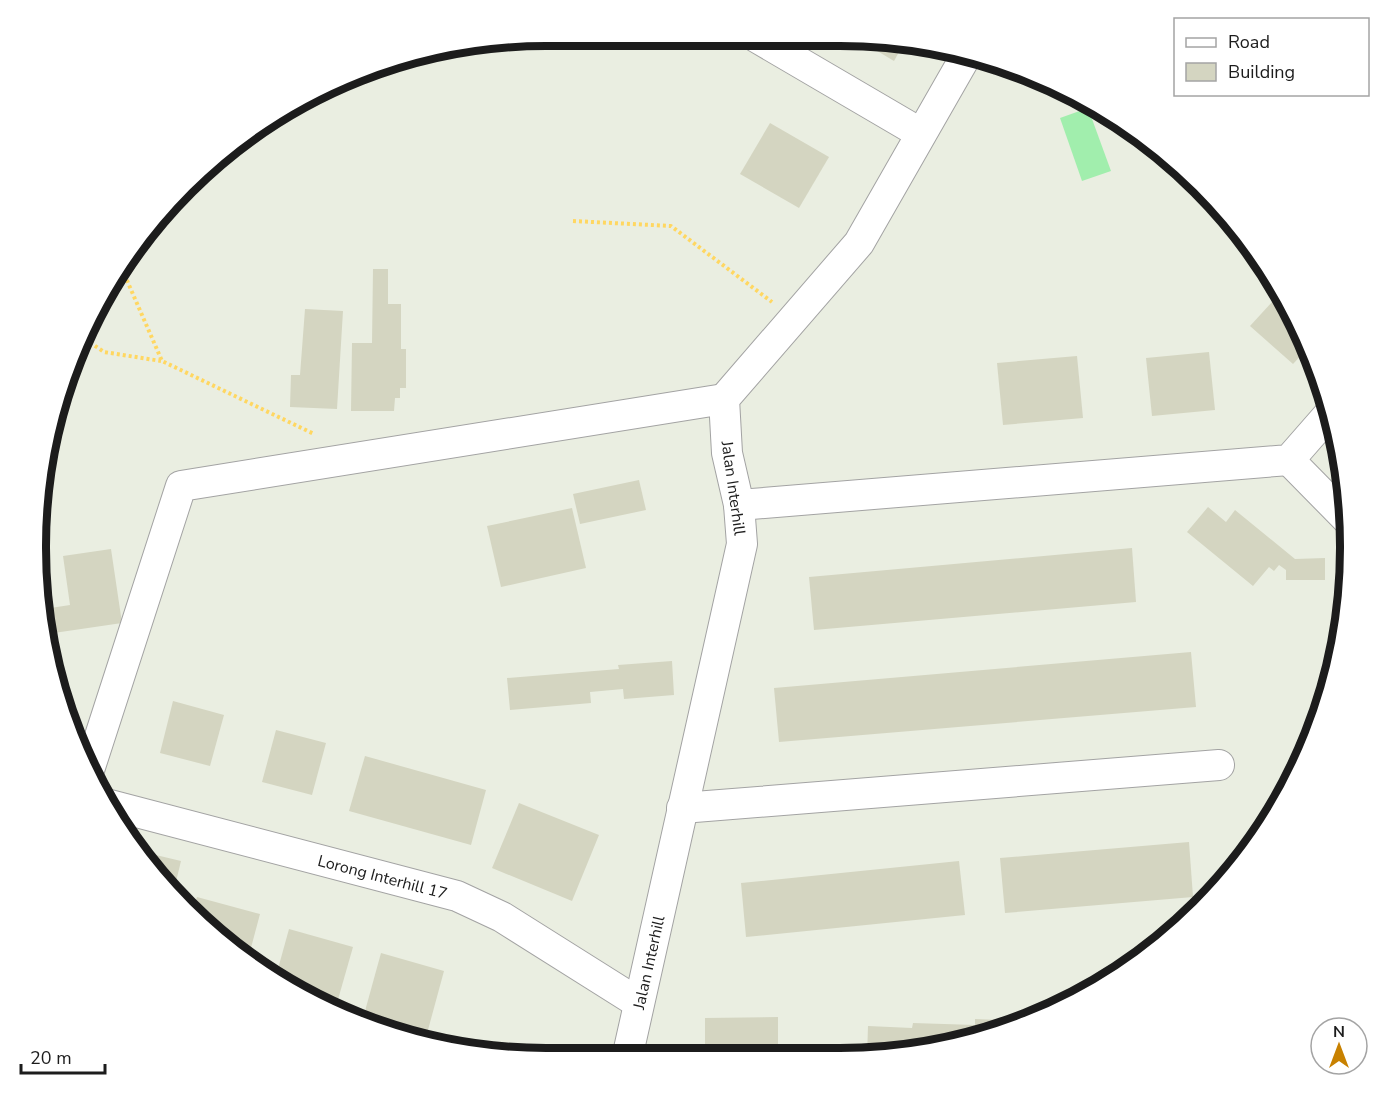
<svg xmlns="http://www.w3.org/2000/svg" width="1387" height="1094" font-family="'Nunito Sans',sans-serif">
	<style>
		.grass { fill: #a1eead }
		.building { fill: #d4d5c1 }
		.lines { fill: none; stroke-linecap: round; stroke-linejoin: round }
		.minor-casing { stroke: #a3a3a3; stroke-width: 32 }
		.path { stroke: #ffd761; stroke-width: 4; stroke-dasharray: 3 3; stroke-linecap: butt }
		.minor { stroke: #fff; stroke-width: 30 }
		.labels { text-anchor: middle; stroke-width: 6; stroke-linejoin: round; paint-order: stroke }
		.street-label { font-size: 16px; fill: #1c1c1c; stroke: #fff }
		.rim { fill: none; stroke: #1c1c1c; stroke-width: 8 }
	</style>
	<rect width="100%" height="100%" fill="#eaeee1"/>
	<path class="grass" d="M1088,108L1111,171L1082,181L1060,118Z"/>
	<g class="building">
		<path d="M854,37H873L904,43L894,61Z"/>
		<path d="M770,123L829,157L799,208L740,174Z"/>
		<path d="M373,269H388V304H401V349H406V388H400V398H395L394,411H351L352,343H372Z"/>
		<path d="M1282,291L1308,348L1293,364L1250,326Z"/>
		<path d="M305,309L343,311L337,409L290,407L291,375H300Z"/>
		<path d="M1209,352L1215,410L1152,416L1146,358Z"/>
		<path d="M1077,356L1083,418L1003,425L997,363Z"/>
		<path d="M639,480L646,510L580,524L573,494Z"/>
		<path d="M1208,507L1226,522L1235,510L1295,559L1325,558V580H1286V570L1279,565L1274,571L1269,567L1253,586L1187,532Z"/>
		<path d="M572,508L586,568L501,587L487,526Z"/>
		<path d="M1132,548L1136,602L814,630L809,577Z"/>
		<path d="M111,549L122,623L47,634L44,609L70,605L63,556Z"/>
		<path d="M1191,652L1196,707L779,742L774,688Z"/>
		<path d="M672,661L674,695L624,699L623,689L590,692L591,703L510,710L507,678L619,669L618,665Z"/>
		<path d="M173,701L224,715L210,766L160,753Z"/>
		<path d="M276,730L326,743L312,795L262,782Z"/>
		<path d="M365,756L486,790L471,845L349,811Z"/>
		<path d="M519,803L599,835L572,901L492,868Z"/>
		<path d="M1189,842L1193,897L1005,913L1000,858Z"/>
		<path d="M139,851L181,861L173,894L163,884Z"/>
		<path d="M959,861L965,915L746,937L741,883Z"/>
		<path d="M197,897L260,914L248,959L236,953L192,912Z"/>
		<path d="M289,929L353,947L335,1010L276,976Z"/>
		<path d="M381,953L444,971L425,1041L362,1022Z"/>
		<path d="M778,1017V1057H705V1018Z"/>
		<path d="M975,1019L1026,1021L1004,1031L867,1057L868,1026L912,1028L913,1023L975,1025Z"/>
	</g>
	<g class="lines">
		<g class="minor-casing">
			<g id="minor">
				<path d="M756,37L920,133"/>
				<path d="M1289,460L1348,520"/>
				<path d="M739,505L1289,460L1331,412"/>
				<path d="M90,767L181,486L724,399"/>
				<path id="s1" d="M106,804L457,896L502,917L637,1002"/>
				<path d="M682,808L1219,765"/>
				<path id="s2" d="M627,1058L742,544L739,505L727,453L724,399L859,243L966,56"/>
			</g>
		</g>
		<g class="path">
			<path d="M573,221L671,226L772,302"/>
			<path d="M122,269L162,361L314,434"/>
			<path d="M85,339L104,352L161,361"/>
		</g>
		<use href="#minor" class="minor"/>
	</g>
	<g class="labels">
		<g class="street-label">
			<text transform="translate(734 488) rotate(82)" y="6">Jalan Interhill</text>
			<text dy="6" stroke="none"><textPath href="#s1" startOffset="286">Lorong Interhill 17</textPath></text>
			<text dy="6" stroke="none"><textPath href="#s2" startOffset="98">Jalan Interhill</textPath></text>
		</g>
	</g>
	<path d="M0 0H1387V1094H0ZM546 46H840A500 500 0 0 1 1340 546V548A500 500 0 0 1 840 1048H546A500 500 0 0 1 46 548V546A500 500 0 0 1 546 46Z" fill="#fff" fill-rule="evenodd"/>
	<path class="rim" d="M546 46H840A500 500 0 0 1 1340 546V548A500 500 0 0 1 840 1048H546A500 500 0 0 1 46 548V546A500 500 0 0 1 546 46Z"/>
	<rect x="1174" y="18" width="195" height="78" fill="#ffffff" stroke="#a4a4a4" stroke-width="1.5"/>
	<rect x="1186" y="38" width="30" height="9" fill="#ffffff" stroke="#a4a4a4" stroke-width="1.5"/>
	<text x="1228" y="48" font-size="18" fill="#1c1c1c">Road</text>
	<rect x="1186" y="63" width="30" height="18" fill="#d4d5c1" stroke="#a4a4a4" stroke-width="1.5"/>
	<text x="1228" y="78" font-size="18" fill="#1c1c1c">Building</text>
	<g transform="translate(1339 1046)"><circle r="28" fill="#ffffff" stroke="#a4a4a4" stroke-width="1.5"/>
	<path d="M0-4.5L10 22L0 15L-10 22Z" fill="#c88100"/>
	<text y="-9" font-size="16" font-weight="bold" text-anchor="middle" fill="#1c1c1c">N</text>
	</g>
	<path d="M21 1064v9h84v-9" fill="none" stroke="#1c1c1c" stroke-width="3"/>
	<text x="30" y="1064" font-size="18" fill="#1c1c1c" stroke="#ffffff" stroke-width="4.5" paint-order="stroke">20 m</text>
</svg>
